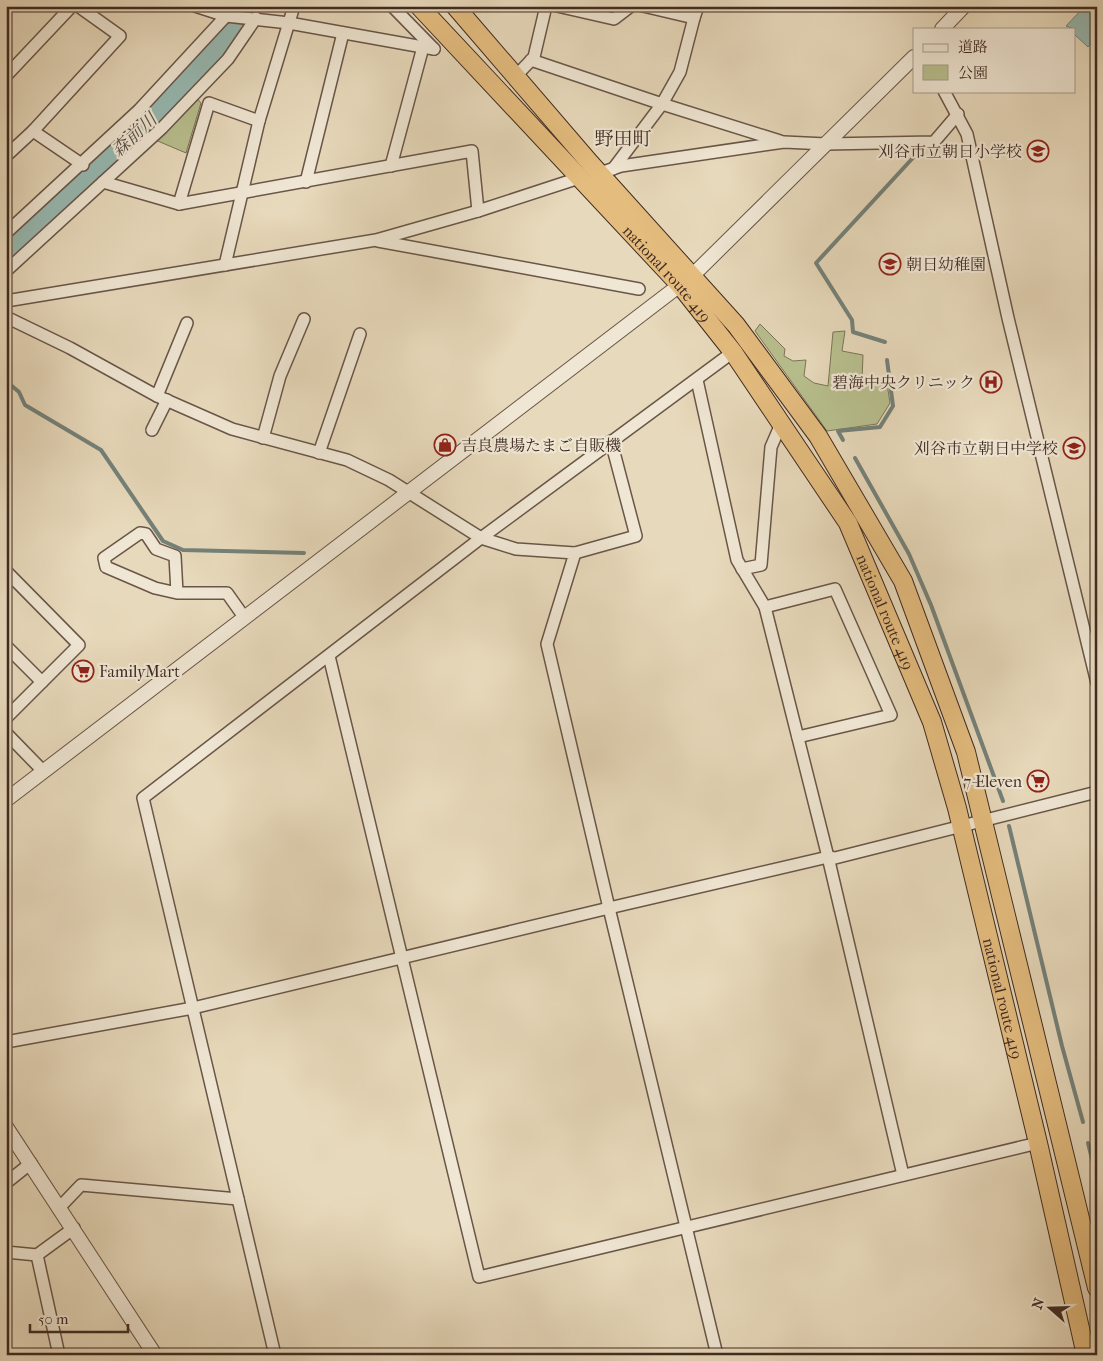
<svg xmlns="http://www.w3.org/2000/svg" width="1103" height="1361" font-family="'IM FELL French Canon','Noto Serif JP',serif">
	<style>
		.green { fill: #b8bf8e; stroke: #7c7558 }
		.water { fill: #97bab3; stroke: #748179 }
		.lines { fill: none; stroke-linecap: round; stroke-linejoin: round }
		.stream { stroke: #748179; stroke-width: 4 }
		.river { stroke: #97bab3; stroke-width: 24 }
		.minor-casing { stroke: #695649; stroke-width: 14 }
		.tertiary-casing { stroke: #695649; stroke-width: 16 }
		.trunk-casing { stroke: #3f2b23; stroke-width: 20 }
		.minor { stroke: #efe6d3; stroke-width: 11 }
		.tertiary { stroke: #efe6d3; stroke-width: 14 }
		.trunk { stroke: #e4bc7e; stroke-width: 18 }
		.labels { text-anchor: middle; stroke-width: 4.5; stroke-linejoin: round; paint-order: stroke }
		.poi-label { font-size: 16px; fill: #3f2b23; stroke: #efe6d3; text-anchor: end }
		.street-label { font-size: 16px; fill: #3f2b23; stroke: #efe6d3 }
		.water-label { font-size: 18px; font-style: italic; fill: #554f47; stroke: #efe6d3 }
		.quarter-label { font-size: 19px; fill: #3f2b23; stroke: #efe6d3 }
	</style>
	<rect width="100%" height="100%" fill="#e7d9bb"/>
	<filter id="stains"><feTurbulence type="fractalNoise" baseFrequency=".004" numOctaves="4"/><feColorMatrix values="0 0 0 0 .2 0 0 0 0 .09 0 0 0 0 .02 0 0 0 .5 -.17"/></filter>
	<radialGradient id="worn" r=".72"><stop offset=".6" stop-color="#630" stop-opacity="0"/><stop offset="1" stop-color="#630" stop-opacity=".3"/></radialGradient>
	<g class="green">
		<path d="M195,96L201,103L186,153L153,139Z"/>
		<path d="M760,324L785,349L784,356L793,361L806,360L804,376L814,383L828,386L833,332L845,331L842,351L863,355L862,381L886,377L890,403L877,424L827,431L755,331Z"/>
	</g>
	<path class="water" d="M1085,6H1097V38L1088,47L1074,34V29L1066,26Z"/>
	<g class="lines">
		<g class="stream">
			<path d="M885,342L853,332L852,320L816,263L922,148"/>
			<path d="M6,381L19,392L25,405L101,450L163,541L183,550L304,553"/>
			<path d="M843,440L838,431L880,427L893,406L887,360"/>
			<path d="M855,458L909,554L931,605L1003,801"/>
			<path d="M1009,826L1062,1046L1083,1122"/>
			<path d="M1088,1143L1097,1179"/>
		</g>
		<path class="river" d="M6,252C69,195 133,139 192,78C212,57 240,36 247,6"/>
		<g class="minor-casing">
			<g id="minor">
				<path d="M195,6L226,16L289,23L434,49"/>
				<path d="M392,6L434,49"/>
				<path d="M557,6L614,19L631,6"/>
				<path d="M643,6L694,18L698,6"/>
				<path d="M531,60L662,104L680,72L694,18"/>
				<path d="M6,76L72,6"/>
				<path d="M516,76L534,57L546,6"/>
				<path d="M944,91L967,134L1008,318L1097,683"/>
				<path d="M33,131L83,165"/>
				<path d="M6,156L33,131L120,36L78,6"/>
				<path d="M391,166L423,47"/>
				<path d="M613,169L662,104L780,141"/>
				<path d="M600,173L621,166L784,142L826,144L934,142L958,114"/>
				<path d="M103,182L179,204L472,151L478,211"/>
				<path d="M306,182L343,33"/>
				<path d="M179,204L209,103L259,121"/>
				<path d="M6,233L139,110L226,16"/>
				<path d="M378,241L639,289"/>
				<path d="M225,265L259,121L294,6"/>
				<path d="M6,271L162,128L228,59L256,18"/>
				<path d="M6,301L376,240L478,211L579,178"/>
				<path d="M6,317L70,348L157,396L232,429L347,460L389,480L481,538L516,549L575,553L547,644L609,908L828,857L835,858L1097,792"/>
				<path d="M697,380L737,560L765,607L828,857L903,1175"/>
				<path d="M157,396L187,323"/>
				<path d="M152,430L167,400"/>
				<path d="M263,438L280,376L304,319"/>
				<path d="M319,453L360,334"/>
				<path d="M575,553L636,536L611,441"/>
				<path d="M742,569L761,565L771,447L781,424"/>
				<path d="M6,571L79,645L6,718"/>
				<path d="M177,593L175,556L156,549L146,534L140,533L104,558L106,567L155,588L177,593H227L244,617"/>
				<path d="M765,607L835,589L891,715L798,737"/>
				<path d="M6,646L42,682"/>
				<path d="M329,656L479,1277L1038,1143"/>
				<path d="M6,733L43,771"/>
				<path d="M6,1042L193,1008L609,908L717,1355"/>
				<path d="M6,1183L31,1163"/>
				<path d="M60,1207L81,1185L238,1199"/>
				<path d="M6,1252L37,1255"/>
				<path d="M59,1355L37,1255L74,1228"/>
				<path d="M275,1355L143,798L481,538L733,352"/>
			</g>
		</g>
		<g class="tertiary-casing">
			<g id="tertiary">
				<path d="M942,29L964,6"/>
				<path d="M6,800L693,275L914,57"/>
				<path d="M6,1127L155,1355"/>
			</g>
		</g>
		<g class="trunk-casing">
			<g id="trunk">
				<path id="s1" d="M419,6L680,285L733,352L848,523L932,722L957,808L1038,1143L1086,1355"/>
				<path d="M455,6L590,163L736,325L818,436L903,581L966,752L1097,1288"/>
			</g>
		</g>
		<use href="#minor" class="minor"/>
		<use href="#tertiary" class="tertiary"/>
		<use href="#trunk" class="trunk"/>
	</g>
	<defs>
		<g id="school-ring" transform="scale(1.125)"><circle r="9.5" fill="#efe6d3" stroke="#8f2418" stroke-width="1.5"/><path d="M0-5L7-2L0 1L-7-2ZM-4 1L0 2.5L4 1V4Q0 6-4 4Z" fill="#8f2418"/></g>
		<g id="hospital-ring" transform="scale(1.125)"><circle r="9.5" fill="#efe6d3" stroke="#8f2418" stroke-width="1.5"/><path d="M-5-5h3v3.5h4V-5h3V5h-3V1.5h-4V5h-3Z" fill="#8f2418"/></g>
		<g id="shop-ring" transform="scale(1.125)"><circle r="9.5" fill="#efe6d3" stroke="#8f2418" stroke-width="1.5"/><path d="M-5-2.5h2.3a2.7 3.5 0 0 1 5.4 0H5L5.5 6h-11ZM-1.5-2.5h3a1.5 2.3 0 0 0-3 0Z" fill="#8f2418"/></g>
		<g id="supermarket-ring" transform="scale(1.125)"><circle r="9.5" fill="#efe6d3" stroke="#8f2418" stroke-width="1.5"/><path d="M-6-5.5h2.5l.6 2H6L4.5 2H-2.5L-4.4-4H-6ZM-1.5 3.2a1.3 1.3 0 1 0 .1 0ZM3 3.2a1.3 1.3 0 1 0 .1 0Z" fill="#8f2418"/></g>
	</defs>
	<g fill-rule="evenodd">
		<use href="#school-ring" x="1038" y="151"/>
		<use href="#school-ring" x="890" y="264"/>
		<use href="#hospital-ring" x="991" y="382"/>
		<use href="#shop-ring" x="445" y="445"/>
		<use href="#school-ring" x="1074" y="448"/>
		<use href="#supermarket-ring" x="83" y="671"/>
		<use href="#supermarket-ring" x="1038" y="781"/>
	</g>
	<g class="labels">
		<g class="poi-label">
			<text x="1022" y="157">刈谷市立朝日小学校</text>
			<text x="906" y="270" text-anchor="start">朝日幼稚園</text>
			<text x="975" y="388">碧海中央クリニック</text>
			<text x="461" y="451" text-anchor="start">吉良農場たまご自販機</text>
			<text x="1058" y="454">刈谷市立朝日中学校</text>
			<text x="99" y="677" text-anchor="start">FamilyMart</text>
			<text x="1022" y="787">7-Eleven</text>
		</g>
		<g class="street-label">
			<text dy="6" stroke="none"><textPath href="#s1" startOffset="365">national route 419</textPath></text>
			<text dy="6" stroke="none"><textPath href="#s1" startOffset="770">national route 419</textPath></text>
			<text dy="6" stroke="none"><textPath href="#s1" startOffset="1175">national route 419</textPath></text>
		</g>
		<g class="water-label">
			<text transform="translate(134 135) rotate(-43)" y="6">森前川</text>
		</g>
		<g class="quarter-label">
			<text x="623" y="145">野田町</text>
		</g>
	</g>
	<rect width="1103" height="1361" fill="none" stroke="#e7d9bb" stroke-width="25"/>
	<rect x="8" y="8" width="1088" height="1346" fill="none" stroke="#3f2b23" stroke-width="2.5"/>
	<rect x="12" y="12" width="1078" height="1336" fill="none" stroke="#3f2b23"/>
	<rect x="913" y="28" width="162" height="65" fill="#efe6d3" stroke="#a99b8d"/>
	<rect x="923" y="44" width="25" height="8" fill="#efe6d3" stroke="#a99b8d"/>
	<text x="958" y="52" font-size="15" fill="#3f2b23">道路</text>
	<rect x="923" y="65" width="25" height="15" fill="#b8bf8e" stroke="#a99b8d"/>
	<text x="958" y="78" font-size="15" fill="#3f2b23">公園</text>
	<g transform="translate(1050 1308) rotate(290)" stroke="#efe6d3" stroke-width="4" paint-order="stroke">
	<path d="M0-4L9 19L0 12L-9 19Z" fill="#3f2b23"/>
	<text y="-8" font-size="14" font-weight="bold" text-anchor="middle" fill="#3f2b23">N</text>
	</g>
	<path d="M30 1324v8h98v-8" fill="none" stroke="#3f2b23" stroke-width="2.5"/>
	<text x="38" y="1324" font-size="15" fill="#3f2b23" stroke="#efe6d3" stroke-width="4" paint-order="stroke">50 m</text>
	<rect width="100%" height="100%" filter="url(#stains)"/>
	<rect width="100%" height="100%" fill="url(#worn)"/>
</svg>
